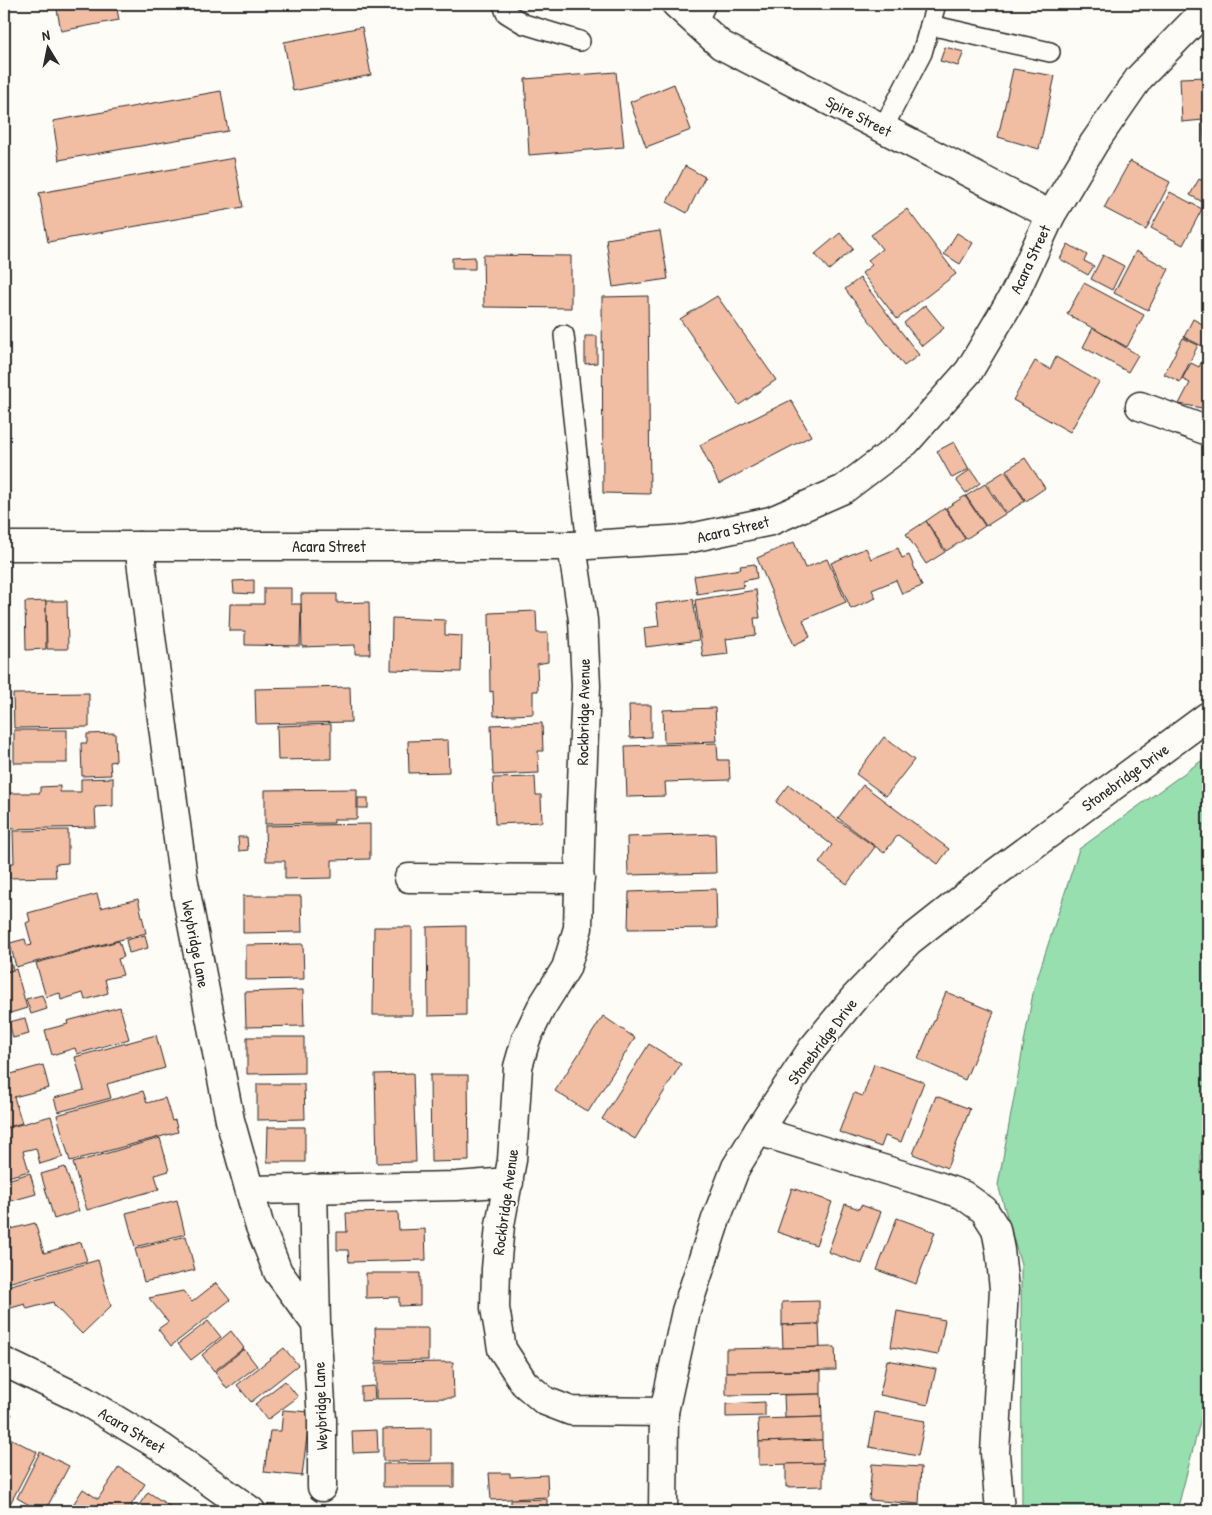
<svg xmlns="http://www.w3.org/2000/svg" width="1212" height="1515" font-family="'Patrick Hand',sans-serif">
	<style>
		.green { fill: #97dfae; stroke: #61856c }
		.building { fill: #f1bda3; stroke: #2b2b2b }
		.lines { fill: none; stroke-linecap: round; stroke-linejoin: round }
		.service-casing { stroke: #2b2b2b; stroke-width: 22 }
		.minor-casing { stroke: #2b2b2b; stroke-width: 31 }
		.tertiary-casing { stroke: #2b2b2b; stroke-width: 31 }
		.service { stroke: #fdfcf7; stroke-width: 19 }
		.minor { stroke: #fdfcf7; stroke-width: 28 }
		.tertiary { stroke: #fdfcf7; stroke-width: 28 }
		.labels { text-anchor: middle; stroke-width: 4; stroke-linejoin: round; paint-order: stroke }
		.street-label { font-size: 16px; fill: #2b2b2b; stroke: #fdfcf7 }
	</style>
	<rect width="100%" height="100%" fill="#fdfcf7"/>
	<filter id="ink" filterUnits="userSpaceOnUse"><feTurbulence type="fractalNoise" baseFrequency=".02" numOctaves="2"/><feDisplacementMap in="SourceGraphic" scale="10" xChannelSelector="R" yChannelSelector="G"/><feConvolveMatrix kernelMatrix="1 2 1 2 8 2 1 2 1" color-interpolation-filters="sRGB"/></filter>
	<g filter="url(#ink)">
		<path class="green" d="M1208,756V1142L1200,1155L1208,1278V1391L1177,1511H1022L1021,1265L998,1185L1034,988L1079,849Z"/>
		<g class="building">
			<path d="M56,4H116L119,20L61,31Z"/>
			<path d="M362,27L371,75L293,91L284,42Z"/>
			<path d="M945,47L964,52L958,66L940,61Z"/>
			<path d="M1013,69L1055,76L1039,149L998,137Z"/>
			<path d="M616,72L624,147L529,155L525,79Z"/>
			<path d="M1208,77V142L1204,143L1203,120L1182,122L1180,78Z"/>
			<path d="M674,84L691,130L646,147L630,102Z"/>
			<path d="M221,91L228,131L59,160L53,121Z"/>
			<path d="M234,158L243,207L48,242L39,193Z"/>
			<path d="M1130,161L1170,182L1146,230L1104,208Z"/>
			<path d="M685,166L705,177L687,213L667,202Z"/>
			<path d="M1199,179L1208,183V205L1190,195Z"/>
			<path d="M1170,192L1202,209L1183,245L1151,228Z"/>
			<path d="M907,209L956,274L897,319L862,273L872,265L868,260L882,249L871,235Z"/>
			<path d="M660,231L668,279L613,287L606,239Z"/>
			<path d="M840,233L853,249L829,270L815,254Z"/>
			<path d="M957,233L973,243L960,264L944,254Z"/>
			<path d="M1068,244L1087,255L1084,261L1094,266L1088,275L1060,259Z"/>
			<path d="M1136,251L1169,269L1148,310L1114,293Z"/>
			<path d="M483,255L571,256V308L484,307Z"/>
			<path d="M1103,255L1124,266L1112,290L1091,279Z"/>
			<path d="M475,257V269H452V258Z"/>
			<path d="M860,278L919,355L904,366L845,289Z"/>
			<path d="M1084,283L1144,315L1127,347L1067,314Z"/>
			<path d="M648,296L650,494L603,493L602,297Z"/>
			<path d="M717,296L776,380L739,405L680,319Z"/>
			<path d="M925,305L944,328L922,346L904,323Z"/>
			<path d="M1193,319L1208,327V409L1179,404L1190,383L1182,379L1191,363L1199,367L1208,349L1184,337Z"/>
			<path d="M1093,328L1138,355L1128,372L1083,347Z"/>
			<path d="M585,336H597V363L585,364Z"/>
			<path d="M1183,338L1198,345L1180,382L1164,374Z"/>
			<path d="M1056,357L1099,382L1070,432L1013,400L1035,361L1050,369Z"/>
			<path d="M791,400L811,436L719,484L700,445Z"/>
			<path d="M954,442L969,469L952,478L937,451Z"/>
			<path d="M1025,458L1045,488L1026,501L1006,470Z"/>
			<path d="M971,469L980,483L966,493L956,480Z"/>
			<path d="M1005,471L1025,501L1006,513L986,483Z"/>
			<path d="M985,484L1005,514L986,526L966,496Z"/>
			<path d="M965,496L985,526L966,539L946,508Z"/>
			<path d="M945,508L965,539L946,551L926,521Z"/>
			<path d="M926,521L945,552L926,564L906,534Z"/>
			<path d="M794,542L805,568L827,559L846,602L803,620L810,637L794,645L757,558Z"/>
			<path d="M866,548L871,559L898,548L902,558L909,555L922,586L902,594L896,580L872,590L876,598L851,609L831,563Z"/>
			<path d="M755,564L757,578L743,581L744,587L697,594L694,576L741,569L740,566Z"/>
			<path d="M254,580V594L234,593L233,581Z"/>
			<path d="M264,588H291V604H301L300,646L245,645V631H229L230,604H264Z"/>
			<path d="M756,590L760,618H754L756,635L726,639L728,654L703,657L695,600Z"/>
			<path d="M301,594H337V603L369,602L370,654H355V645L302,647Z"/>
			<path d="M693,599L699,640L646,647L644,628L659,626L656,604Z"/>
			<path d="M46,601V649L26,650L25,602Z"/>
			<path d="M46,601H67L68,649H47Z"/>
			<path d="M536,611L537,633H548V662L537,664L538,691H533V714L494,716L493,691L490,692L489,613Z"/>
			<path d="M392,618L445,620V635L462,636L461,672L391,670Z"/>
			<rect x="4" y="647" width="2" height="31"/>
			<path d="M350,687L351,722L256,724L255,689Z"/>
			<path d="M89,693V727L14,728L13,694Z"/>
			<path d="M629,705H651V737L630,738Z"/>
			<path d="M715,708L717,741L664,743L663,710Z"/>
			<path d="M542,723L543,751H538L539,773L493,775L491,725Z"/>
			<path d="M331,724V759L278,760L277,726Z"/>
			<rect x="14" y="730" width="53" height="33"/>
			<path d="M115,733L116,761L110,762L111,775L82,776L81,743H87V734Z"/>
			<path d="M884,737L914,760L886,796L856,774Z"/>
			<path d="M448,740L449,772L409,773L408,741Z"/>
			<path d="M717,743L718,760H729L730,780L665,782L666,796L627,797L625,746Z"/>
			<path d="M535,777L536,795H541L542,822L495,824L493,778Z"/>
			<path d="M113,778V806L95,807L96,827L7,829V808H4V783L6,782V793H40V787L60,786V792H81V779Z"/>
			<path d="M789,785L875,847L847,884L819,863L832,845L776,802Z"/>
			<path d="M863,785L949,849L938,864L898,835L884,853L838,818Z"/>
			<path d="M357,789V819H334V823L265,824V790Z"/>
			<rect x="358" y="798" width="10" height="10"/>
			<path d="M370,824V859L332,860V878L285,879V861H266L265,826Z"/>
			<path d="M68,830V863L55,864L56,877L9,878L8,863H14L13,831Z"/>
			<path d="M715,834L716,873L628,875L627,837Z"/>
			<path d="M238,837H247L248,850L239,851Z"/>
			<path d="M716,889L717,928L628,929L629,892Z"/>
			<path d="M97,894L101,908L138,899L146,933L16,967L10,943L25,939L27,946L32,945L26,923L30,921L28,913Z"/>
			<path d="M243,896H301L302,932L243,933Z"/>
			<path d="M466,926V1015L428,1016L427,927Z"/>
			<path d="M374,927H412V1015H373Z"/>
			<path d="M145,935L148,948L129,953L126,940Z"/>
			<path d="M4,936L13,970L4,972Z"/>
			<path d="M119,941L124,957L118,959L123,975L105,979L108,993L85,1000L83,993L61,1000L60,993L46,997L36,963Z"/>
			<path d="M303,944L304,979L246,980V945Z"/>
			<path d="M16,969L27,1008L7,1014L4,1004V973Z"/>
			<path d="M303,990L304,1026L246,1027L245,992Z"/>
			<path d="M946,992L994,1012L965,1080L918,1059Z"/>
			<path d="M42,995L47,1009L31,1014L26,999Z"/>
			<path d="M120,1007L129,1039L77,1054L75,1048L52,1055L45,1030L68,1024L67,1021Z"/>
			<path d="M603,1016L635,1038L588,1112L555,1091Z"/>
			<path d="M25,1018L29,1034L13,1038L9,1022Z"/>
			<path d="M156,1035L165,1068L107,1084L111,1098L58,1112L54,1098L84,1090L75,1057Z"/>
			<path d="M247,1037H304V1073L247,1074Z"/>
			<path d="M649,1044L681,1064L635,1139L602,1119Z"/>
			<path d="M4,1059L8,1073L4,1074Z"/>
			<path d="M874,1064L924,1082L901,1142L885,1136L881,1147L839,1132L854,1093L863,1096Z"/>
			<path d="M43,1065L49,1088L14,1097L22,1123L4,1128V1076Z"/>
			<path d="M413,1073L416,1162L377,1163L375,1074Z"/>
			<path d="M430,1075H468L469,1161L431,1162Z"/>
			<path d="M257,1084H304L305,1119L257,1120Z"/>
			<path d="M143,1091L147,1103L165,1098L172,1121L175,1120L178,1132L70,1161L57,1115Z"/>
			<path d="M936,1096L970,1109L947,1168L913,1154Z"/>
			<path d="M51,1116L63,1157L40,1164L36,1148L23,1151L29,1171L4,1178V1129Z"/>
			<path d="M268,1127H305V1162H267Z"/>
			<path d="M160,1138L169,1171L155,1175L159,1189L87,1210L73,1163Z"/>
			<path d="M65,1167L79,1211L54,1219L41,1174Z"/>
			<path d="M30,1173L36,1194L4,1203V1181Z"/>
			<path d="M792,1188L832,1202L816,1245L777,1232Z"/>
			<path d="M177,1200L185,1234L135,1247L126,1213Z"/>
			<path d="M845,1204L859,1209L861,1205L881,1212L862,1264L828,1252Z"/>
			<path d="M398,1212L399,1230L425,1229L426,1260L349,1262L348,1250H337V1232H347L346,1213Z"/>
			<path d="M897,1218L935,1232L916,1284L877,1270Z"/>
			<path d="M35,1223L44,1253L81,1242L87,1261L4,1284V1245L10,1243L7,1230Z"/>
			<path d="M186,1236L195,1270L144,1282L135,1249Z"/>
			<path d="M98,1260L111,1306L82,1334L54,1305L53,1302L27,1309L25,1304L4,1310V1287Z"/>
			<path d="M366,1273H420V1305L399,1306V1297L366,1298Z"/>
			<path d="M216,1283L230,1300L171,1346L158,1329L168,1322L149,1298L183,1291L192,1302Z"/>
			<path d="M819,1301V1324L782,1325V1302Z"/>
			<path d="M897,1311L945,1320L938,1355L891,1347Z"/>
			<path d="M208,1321L221,1337L191,1360L178,1344Z"/>
			<path d="M819,1324L820,1347L783,1348L782,1325Z"/>
			<path d="M375,1328H428V1360L376,1361Z"/>
			<path d="M231,1331L244,1348L214,1371L202,1355Z"/>
			<path d="M835,1347L836,1370L726,1372V1349Z"/>
			<path d="M284,1348L298,1365L251,1402L237,1385Z"/>
			<path d="M244,1349L257,1366L227,1389L215,1372Z"/>
			<path d="M887,1360L936,1369L928,1405L880,1395Z"/>
			<path d="M453,1362L454,1398L376,1399V1363Z"/>
			<path d="M821,1371V1394L726,1395V1372Z"/>
			<path d="M285,1381L298,1397L267,1420L255,1404Z"/>
			<path d="M374,1386L375,1400L361,1401V1387Z"/>
			<path d="M821,1394L822,1417L785,1418L784,1395Z"/>
			<path d="M765,1402V1416L726,1417V1404Z"/>
			<path d="M4,1410L12,1414L4,1430Z"/>
			<path d="M283,1410L310,1412L302,1476L264,1472L270,1431H281Z"/>
			<path d="M875,1412L925,1421L918,1456L869,1447Z"/>
			<path d="M822,1417V1440L759,1442L758,1419Z"/>
			<path d="M431,1428V1461H383V1429Z"/>
			<path d="M377,1430L378,1452L353,1453L352,1431Z"/>
			<path d="M4,1435L37,1452L10,1504L4,1501Z"/>
			<path d="M822,1440L823,1463L759,1465V1442Z"/>
			<path d="M40,1452L69,1466L45,1511H40L17,1498Z"/>
			<path d="M454,1463V1487H383V1464Z"/>
			<path d="M823,1463V1486L786,1487V1464Z"/>
			<path d="M872,1464L921,1467L919,1504L869,1500Z"/>
			<path d="M119,1467L145,1484L131,1505L134,1508L131,1511H69L83,1489L98,1499Z"/>
			<path d="M489,1473H510V1477L547,1475L548,1497L491,1500Z"/>
			<path d="M148,1492L171,1507L168,1511H135Z"/>
			<path d="M547,1499V1511H511V1500Z"/>
		</g>
		<g class="lines">
			<g class="service-casing">
				<g id="service">
					<path d="M503,4L506,13L524,24L580,41"/>
					<path d="M697,23L706,4"/>
					<path d="M930,25L1050,52"/>
					<path d="M883,128L922,53L936,4"/>
					<path d="M564,335L587,546"/>
				</g>
			</g>
			<g class="minor-casing">
				<g id="minor">
					<path d="M676,4L721,45L1051,215"/>
					<path d="M1140,406L1208,431"/>
					<path d="M4,546H572L686,539L771,521L844,489L906,442L969,371L1015,293L1051,215L1094,143L1139,78L1208,7"/>
					<path d="M139,546L183,877L230,1120L259,1224L278,1272L316,1324"/>
					<path d="M572,546L583,620L586,686L581,806L578,928L566,968L541,1008L526,1039L518,1067L512,1160L500,1225L496,1269L495,1308L502,1349L524,1383L545,1401L571,1411L664,1412"/>
					<path d="M409,878L580,879"/>
					<path d="M758,1131L938,1186L963,1195L984,1210L996,1229L1000,1250L1004,1289L995,1453L1000,1511"/>
					<path d="M313,1188L316,1324L322,1420V1487"/>
					<path d="M250,1190L457,1186L509,1182"/>
					<path d="M4,1362L83,1400L161,1447L251,1511"/>
				</g>
			</g>
			<g class="tertiary-casing">
				<path id="tertiary" d="M663,1511L664,1412L686,1311L716,1219L736,1167L758,1131L812,1049L855,997L909,941L990,877L1208,716"/>
			</g>
			<use href="#service" class="service"/>
			<use href="#minor" class="minor"/>
			<use href="#tertiary" class="tertiary"/>
		</g>
	</g>
	<g class="labels">
		<g class="street-label">
			<text transform="translate(859 116) rotate(27)" y="6">Spire Street</text>
			<text transform="translate(1030 259) rotate(-65)" y="6">Acara Street</text>
			<text transform="translate(733 529) rotate(-13)" y="6">Acara Street</text>
			<text x="329" y="552">Acara Street</text>
			<text transform="translate(583 712) rotate(-89)" y="6">Rockbridge Avenue</text>
			<text transform="translate(1125 777) rotate(-36)" y="6">Stonebridge Drive</text>
			<text transform="translate(196 944) rotate(79)" y="6">Weybridge Lane</text>
			<text transform="translate(822 1041) rotate(-53)" y="6">Stonebridge Drive</text>
			<text transform="translate(505 1202) rotate(-82)" y="6">Rockbridge Avenue</text>
			<text transform="translate(320 1406) rotate(-92)" y="6">Weybridge Lane</text>
			<text transform="translate(132 1430) rotate(31)" y="6">Acara Street</text>
		</g>
	</g>
	<rect width="1212" height="1515" fill="none" stroke="#fdfcf7" stroke-width="20"/>
	<rect x="10" y="10" width="1192" height="1495" fill="none" stroke="#2b2b2b" stroke-width="2" filter="url(#ink)"/>
	<g transform="translate(48 48) rotate(350)" stroke="#fdfcf7" stroke-width="4" paint-order="stroke">
	<path d="M0-4L9 19L0 12L-9 19Z" fill="#2b2b2b"/>
	<text y="-8" font-size="14" font-weight="bold" text-anchor="middle" fill="#2b2b2b">N</text>
	</g>
</svg>
